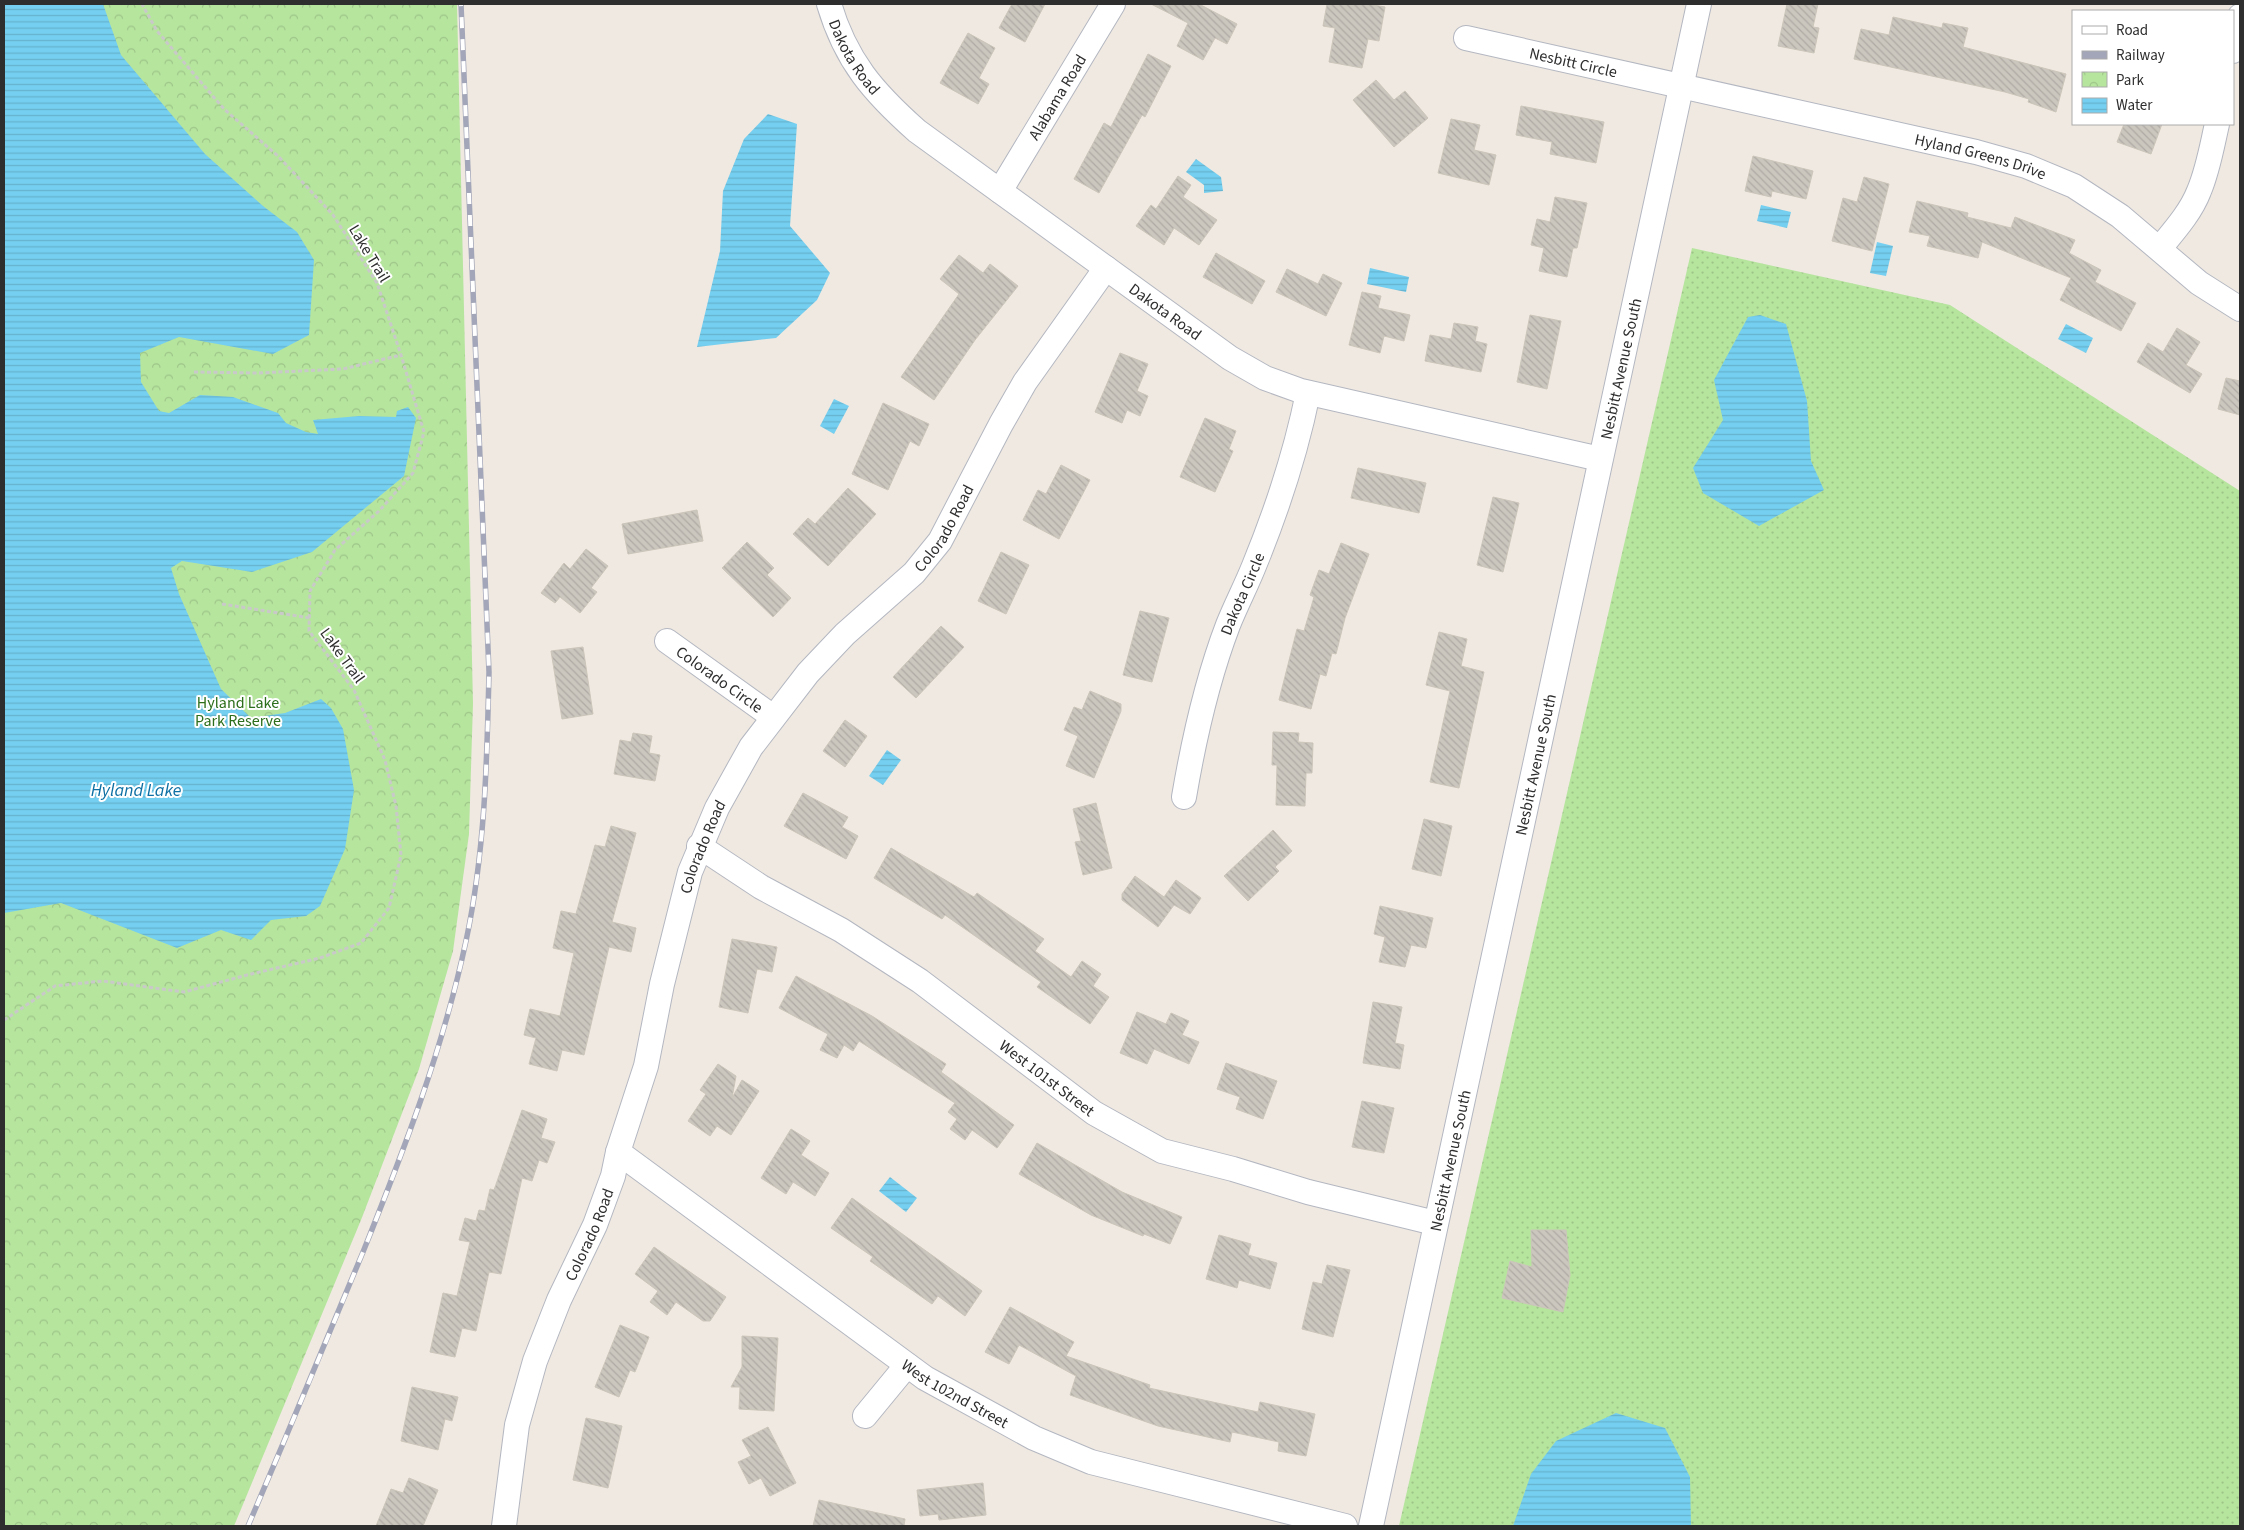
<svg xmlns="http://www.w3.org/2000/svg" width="2244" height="1530" font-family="'Source Sans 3',sans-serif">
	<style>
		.grass { fill: url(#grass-dots) }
		.park { fill: url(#park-crowns) }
		.water { fill: url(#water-rules) }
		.building { fill: url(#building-back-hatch); stroke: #cbc5ba }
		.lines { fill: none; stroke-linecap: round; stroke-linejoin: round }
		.minor-casing { stroke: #b4b7c1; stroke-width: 26 }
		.path { stroke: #c9c9c9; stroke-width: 3; stroke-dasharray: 4 2.5; stroke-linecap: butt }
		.minor { stroke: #fff; stroke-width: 24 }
		.rail-casing { stroke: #a3a6b8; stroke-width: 5.5 }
		.rail { stroke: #fff; stroke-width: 4; stroke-dasharray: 11; stroke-linecap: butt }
		.labels { text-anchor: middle; stroke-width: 4; stroke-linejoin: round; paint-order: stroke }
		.street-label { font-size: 16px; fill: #2e2e2e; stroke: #fff }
		.park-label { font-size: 16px; fill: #2c6e1b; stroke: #fff }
		.water-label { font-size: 18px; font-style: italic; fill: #0d6fa3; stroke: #fff }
	</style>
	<defs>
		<pattern id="grass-dots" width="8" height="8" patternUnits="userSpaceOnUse" patternTransform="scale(1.25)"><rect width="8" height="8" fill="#b6e59e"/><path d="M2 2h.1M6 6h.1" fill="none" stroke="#9dc588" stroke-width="1.8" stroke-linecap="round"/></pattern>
		<pattern id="park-crowns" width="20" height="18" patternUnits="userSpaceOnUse" patternTransform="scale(1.25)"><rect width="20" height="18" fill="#b6e59e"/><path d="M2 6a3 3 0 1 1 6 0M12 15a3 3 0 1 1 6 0" fill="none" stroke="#9dc588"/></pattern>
		<pattern id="water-rules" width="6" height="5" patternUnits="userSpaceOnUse" patternTransform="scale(1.25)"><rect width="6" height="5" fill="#75cff0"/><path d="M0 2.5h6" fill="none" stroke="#66b2ce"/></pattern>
		<pattern id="building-back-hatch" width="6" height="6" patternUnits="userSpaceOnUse" patternTransform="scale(1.25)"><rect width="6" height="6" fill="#cbc7bf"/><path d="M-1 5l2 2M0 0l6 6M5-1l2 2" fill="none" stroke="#afaba4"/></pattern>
	</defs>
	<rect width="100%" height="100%" fill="#efe9e1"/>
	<path class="grass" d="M1692,248L1950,305L2240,491V1526H1399Z"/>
	<path class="park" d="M4,4H457L473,703L469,834L453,951L419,1069L361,1220L234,1526H4Z"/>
	<g class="water">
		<path d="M4,4H103L121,55L205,154L263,206L297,232L314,260L309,335L273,354L179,337L140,353L141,382L159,411L169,413L200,395L233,397L278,413L286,423L306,432L318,434L313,420L359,416L396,417L397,411L408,407L416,418L404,476L312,552L252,572L182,561L171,568L179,594L221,689L251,718L285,713L321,699L331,708L343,729L354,790L345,849L320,906L306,916L271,920L251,940L221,930L177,948L61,903L4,913Z"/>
		<path d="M768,114L797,124L790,226L830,273L817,300L776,338L697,347L720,251L723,191L744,139Z"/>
		<path d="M1196,159L1221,177L1223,191L1204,193V185L1186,172Z"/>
		<path d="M1761,205L1791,212L1787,228L1757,221Z"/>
		<path d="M1877,242L1893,246L1886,276L1870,273Z"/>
		<path d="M1370,268L1409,277L1406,292L1367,284Z"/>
		<path d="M1760,315L1786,324L1807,401L1811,461L1824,490L1759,526L1703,493L1693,468L1723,420L1714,380L1748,317Z"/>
		<path d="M2066,324L2093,338L2086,353L2058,339Z"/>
		<path d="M834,399L849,406L834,434L820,426Z"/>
		<path d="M887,750L901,760L883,785L869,776Z"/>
		<path d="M890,1177L917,1198L906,1212L879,1191Z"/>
		<path d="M1616,1413L1665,1428L1690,1477L1691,1526H1513L1531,1474L1556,1441Z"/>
	</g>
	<g class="building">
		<path d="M1012,4H1045L1025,42L999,28Z"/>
		<path d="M1151,4H1199L1237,24L1227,44L1215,38L1203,60L1177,46L1188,23Z"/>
		<path d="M1327,4H1368L1385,7L1379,41L1368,39L1362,68L1329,62L1335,28L1323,26Z"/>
		<path d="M1787,4H1818L1813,27L1819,28L1814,53L1778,46Z"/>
		<path d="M1893,17L1942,28L1943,23L1968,28L1963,47L2066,74L2056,112L2028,102L2029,99L2005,92L1854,59L1861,29L1889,35Z"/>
		<path d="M968,33L995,48L979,78L989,84L978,104L940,83Z"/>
		<path d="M1148,54L1171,66L1145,117L1142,115L1099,193L1074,179L1104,123L1111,127Z"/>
		<path d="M1376,80L1394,100L1405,91L1428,118L1394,147L1353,100Z"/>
		<path d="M1521,106L1604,122L1596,163L1550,154L1552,142L1516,135Z"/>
		<path d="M1451,119L1480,125L1474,150L1496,155L1489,185L1438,173Z"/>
		<path d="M2124,124H2162L2151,154L2117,142Z"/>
		<path d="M1753,156L1813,171L1806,199L1772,191L1771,197L1745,191Z"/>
		<path d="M1178,176L1191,185L1183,197L1217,220L1199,245L1174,228L1164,245L1136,226L1151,205L1156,209Z"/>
		<path d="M1864,177L1889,184L1872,251L1832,241L1843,198L1857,202Z"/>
		<path d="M1555,197L1587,203L1577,248H1573L1567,277L1539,271L1544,248L1531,245L1537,219L1550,222Z"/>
		<path d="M1917,201L1968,213L1967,217L2011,228L2015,217L2075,240L2069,253L2101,270L2095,282L2136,303L2121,331L2060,300L2071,278L1982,242L1978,258L1927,246L1930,236L1909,232Z"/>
		<path d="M1216,253L1265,281L1252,304L1203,277Z"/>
		<path d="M959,255L983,273L990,264L1018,286L975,340L934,400L901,377L959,294L940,279Z"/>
		<path d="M1287,269L1318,284L1323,274L1342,283L1326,316L1276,292Z"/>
		<path d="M1362,292L1381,296L1378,308L1410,315L1404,341L1384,336L1380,353L1349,345Z"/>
		<path d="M1530,315L1561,321L1547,389L1517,382Z"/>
		<path d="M1454,323L1478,327L1475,341L1487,344L1481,372L1425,361L1430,335L1451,339Z"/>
		<path d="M2177,328L2200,342L2186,365L2202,374L2190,393L2137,362L2148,343L2163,352Z"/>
		<path d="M1120,353L1148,364L1137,391L1148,396L1140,416L1127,410L1122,423L1095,412Z"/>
		<path d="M2226,378L2240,381V415L2218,409Z"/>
		<path d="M883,403L929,424L919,446L910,441L888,490L852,474Z"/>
		<path d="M1205,418L1236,431L1229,449L1233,451L1215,492L1180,477Z"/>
		<path d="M1061,465L1090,480L1059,539L1023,520L1038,490L1046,494Z"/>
		<path d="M1358,468L1426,483L1419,513L1351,498Z"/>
		<path d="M848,488L876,514L828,566L793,534L808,518L815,524Z"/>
		<path d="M1493,497L1519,503L1503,572L1477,565Z"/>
		<path d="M697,510L703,541L628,554L622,524Z"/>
		<path d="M747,542L774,568L767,575L791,598L773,617L722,568Z"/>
		<path d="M1341,543L1369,554L1345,618L1336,654L1332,653L1326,676L1320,674L1311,709L1279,700L1297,629L1304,631L1314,597L1310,595L1319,570L1329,574Z"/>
		<path d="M586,549L608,566L591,588L597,592L580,613L560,597L555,603L541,593L564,563L570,569Z"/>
		<path d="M1001,552L1029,565L1006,614L978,601Z"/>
		<path d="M1140,611L1169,618L1152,682L1123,675Z"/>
		<path d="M941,626L964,647L916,698L893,677Z"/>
		<path d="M1439,632L1467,639L1461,666L1484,672L1459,788L1430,782L1450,691L1426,685Z"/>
		<path d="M583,647L593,714L562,719L551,651Z"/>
		<path d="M1090,691L1121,704V711L1094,778L1066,766L1078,736L1064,730L1074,707L1082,710Z"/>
		<path d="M845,720L867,736L845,767L823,751Z"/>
		<path d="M1273,732L1299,733L1298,742L1313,743L1312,773H1306L1305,806L1276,805L1277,765H1272Z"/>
		<path d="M633,733L652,736L649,753L660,755L655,781L614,774L620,740L631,742Z"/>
		<path d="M803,793L848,817L842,827L858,836L846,859L784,826Z"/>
		<path d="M1096,803L1112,868L1083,875L1075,842L1081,841L1073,809Z"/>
		<path d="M1424,819L1452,826L1441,876L1412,869Z"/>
		<path d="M611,826L636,833L612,922L636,928L631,952L609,947L584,1055L562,1050L557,1071L529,1064L536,1038L524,1035L530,1009L560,1016L574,953L553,948L561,911L576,914L595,845L605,847Z"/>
		<path d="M1273,830L1292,851L1275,867L1279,871L1248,901L1224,876Z"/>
		<path d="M891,848L974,897L977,893L1044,939L1035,951L1071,977L1082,961L1101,974L1093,986L1109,997L1090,1024L1037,987L1041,982L945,915L942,919L874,878Z"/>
		<path d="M1135,876L1164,897L1176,880L1201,898L1190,914L1174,905L1158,927L1122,900V894Z"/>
		<path d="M1380,906L1433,918L1426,948L1411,945L1405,967L1379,962L1385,937L1374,934Z"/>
		<path d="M732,939L777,947L772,972L757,969L748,1013L719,1007Z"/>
		<path d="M796,976L872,1016L946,1064L941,1072L1014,1125L997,1148L972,1130L965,1140L950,1129L957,1119L948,1112L955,1103L859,1041L853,1051L844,1045L837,1058L820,1050L828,1034L779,1008Z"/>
		<path d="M1373,1002L1402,1007L1395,1043L1404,1045L1400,1069L1363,1063Z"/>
		<path d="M1137,1012L1166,1024L1171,1013L1189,1021L1182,1035L1199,1042L1189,1064L1154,1049L1147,1064L1120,1053Z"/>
		<path d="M1226,1063L1277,1081L1263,1119L1236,1109L1240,1097L1217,1089Z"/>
		<path d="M718,1064L736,1076L732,1098L742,1080L759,1091L731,1135L717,1126L710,1136L688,1121L706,1094L700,1090Z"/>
		<path d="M1362,1101L1394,1108L1384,1153L1352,1147Z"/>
		<path d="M522,1110L547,1119L541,1138L555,1142L547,1163L539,1160L532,1181L522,1178L501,1274L489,1272L476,1331L462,1328L455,1357L430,1352L443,1293L457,1296L470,1242L459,1240L465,1218L476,1221L479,1210L485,1211L490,1189L494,1190Z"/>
		<path d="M791,1129L810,1141L801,1155L829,1173L815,1196L793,1182L786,1194L761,1178Z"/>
		<path d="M1037,1143L1122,1192L1182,1217L1170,1244L1144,1234L1143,1236L1091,1215L1019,1174Z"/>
		<path d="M852,1198L982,1291L965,1316L938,1296L932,1304L870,1261L873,1257L831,1228Z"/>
		<path d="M1531,1230H1566L1570,1275L1563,1312L1502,1298L1510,1261L1532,1267Z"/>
		<path d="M1219,1235L1251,1244L1248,1255L1277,1263L1270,1289L1239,1280L1237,1288L1206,1279Z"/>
		<path d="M654,1247L726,1297L710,1321H703L676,1302L667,1315L650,1302L658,1291L635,1274Z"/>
		<path d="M1327,1265L1350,1270L1333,1337L1302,1329L1313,1282L1322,1284Z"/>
		<path d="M1010,1307L1074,1342L1066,1356L1150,1385L1149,1388L1258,1412L1260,1402L1315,1414L1306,1456L1278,1451L1279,1442L1232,1432L1230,1442L1158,1426L1070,1395L1076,1376L1019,1345L1009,1364L985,1352Z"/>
		<path d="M620,1325L649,1337L635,1372L630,1370L619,1397L595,1387Z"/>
		<path d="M742,1336L778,1338L774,1411L739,1409L740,1387H731L742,1367Z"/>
		<path d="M412,1387L458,1397L452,1421L445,1419L438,1450L401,1441Z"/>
		<path d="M586,1418L622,1426L608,1488L573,1480Z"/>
		<path d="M768,1427L796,1483L770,1496L761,1478L749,1484L738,1462L751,1456L742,1440Z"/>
		<path d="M409,1478L438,1490L423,1526H376L391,1489L403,1493Z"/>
		<path d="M983,1483L986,1515L939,1520L938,1514L920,1516L917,1490Z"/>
		<path d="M819,1500L905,1519L904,1526H813Z"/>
	</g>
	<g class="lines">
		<g class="minor-casing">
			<g id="minor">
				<path id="s1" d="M829,4C846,61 873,92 917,131L1230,358L1265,378L1301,391L1600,459"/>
				<path id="s2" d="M1466,38L1976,152L2026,166L2074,186L2120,216L2199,283L2240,309"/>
				<path d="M2233,51L2240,16"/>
				<path id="s3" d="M1000,191L1113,4"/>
				<path d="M2160,248C2174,231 2191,212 2199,191C2208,170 2212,146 2217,124"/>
				<path id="s4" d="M667,641L773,717"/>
				<path id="s5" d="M1184,797C1194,738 1207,680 1228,625C1236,605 1246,586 1254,566C1277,510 1296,452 1308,393"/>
				<path id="s6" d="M699,846L761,887L841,930L920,981L1094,1113L1162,1151L1233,1169L1308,1192L1435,1223"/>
				<path id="s7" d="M618,1152L925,1378L1034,1438L1091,1462L1345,1526"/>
				<path d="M865,1416L907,1365"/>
				<path id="s8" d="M504,1526L517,1425L535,1361L559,1300L595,1225L613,1176L618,1152L646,1066L662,984L690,872L717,808L751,747L808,673L845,634L914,573L940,541L1001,424L1025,382L1106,268"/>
				<path id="s9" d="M1371,1526L1699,4"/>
			</g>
		</g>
		<g class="path">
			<path d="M194,372L258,373L343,369L401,355"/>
			<path d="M222,604L310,618"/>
			<path d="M4,1020L55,986L103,981L184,992L247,975L320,958L361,943L389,908L401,855L396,806L385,760L354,690L309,631L310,591L335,550L379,511L413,473L424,432L401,355L377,283L333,215L278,156L224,109L157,31L142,4"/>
		</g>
		<use href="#minor" class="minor"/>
		<g class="rail-casing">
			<path id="rail" d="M248,1526C287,1435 325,1344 363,1252C404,1150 443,1049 466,941C485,852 487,762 489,672L461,4"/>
		</g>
		<use href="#rail" class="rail"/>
	</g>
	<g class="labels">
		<g class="street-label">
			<text dy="6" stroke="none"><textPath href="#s1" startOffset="59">Dakota Road</textPath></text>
			<text dy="6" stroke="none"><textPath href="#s2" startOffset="110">Nesbitt Circle</textPath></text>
			<text dy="6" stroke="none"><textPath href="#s3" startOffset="110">Alabama Road</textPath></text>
			<text dy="6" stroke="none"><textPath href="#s2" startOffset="528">Hyland Greens Drive</textPath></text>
			<text transform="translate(370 253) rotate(59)" y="6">Lake Trail</text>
			<text dy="6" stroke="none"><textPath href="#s1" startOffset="464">Dakota Road</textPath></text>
			<text dy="6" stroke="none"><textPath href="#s9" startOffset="1184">Nesbitt Avenue South</textPath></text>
			<text dy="6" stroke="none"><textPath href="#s8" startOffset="1116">Colorado Road</textPath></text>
			<text dy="6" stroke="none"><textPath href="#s5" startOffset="212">Dakota Circle</textPath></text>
			<text transform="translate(343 655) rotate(54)" y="6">Lake Trail</text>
			<text dy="6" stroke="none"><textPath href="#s4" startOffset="65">Colorado Circle</textPath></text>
			<text dy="6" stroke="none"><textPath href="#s9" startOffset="779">Nesbitt Avenue South</textPath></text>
			<text dy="6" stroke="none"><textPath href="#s8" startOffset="711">Colorado Road</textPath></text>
			<text dy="6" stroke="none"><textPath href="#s6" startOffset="419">West 101st Street</textPath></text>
			<text dy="6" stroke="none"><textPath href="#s9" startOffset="374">Nesbitt Avenue South</textPath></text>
			<text dy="6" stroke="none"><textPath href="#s8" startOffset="306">Colorado Road</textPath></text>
			<text dy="6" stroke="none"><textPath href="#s7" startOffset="415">West 102nd Street</textPath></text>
		</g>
		<g class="park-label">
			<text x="238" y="708">Hyland Lake<tspan x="238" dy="18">Park Reserve</tspan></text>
		</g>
		<g class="water-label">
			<text x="136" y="796">Hyland Lake</text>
		</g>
	</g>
	<rect width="2244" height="1530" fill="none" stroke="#2e2e2e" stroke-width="10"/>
	<rect x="2072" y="10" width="162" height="115" fill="#ffffff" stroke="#ababab"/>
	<rect x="2082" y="26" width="25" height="8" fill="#ffffff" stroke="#ababab"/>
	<text x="2116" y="35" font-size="15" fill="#2e2e2e">Road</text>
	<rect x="2082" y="51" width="25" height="8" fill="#a3a6b8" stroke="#ababab"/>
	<text x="2116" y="60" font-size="15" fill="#2e2e2e">Railway</text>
	<rect x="2082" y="72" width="25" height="15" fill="url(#park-crowns)" stroke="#ababab"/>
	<text x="2116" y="85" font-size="15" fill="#2e2e2e">Park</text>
	<rect x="2082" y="98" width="25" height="15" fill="url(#water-rules)" stroke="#ababab"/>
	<text x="2116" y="110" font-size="15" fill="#2e2e2e">Water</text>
</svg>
